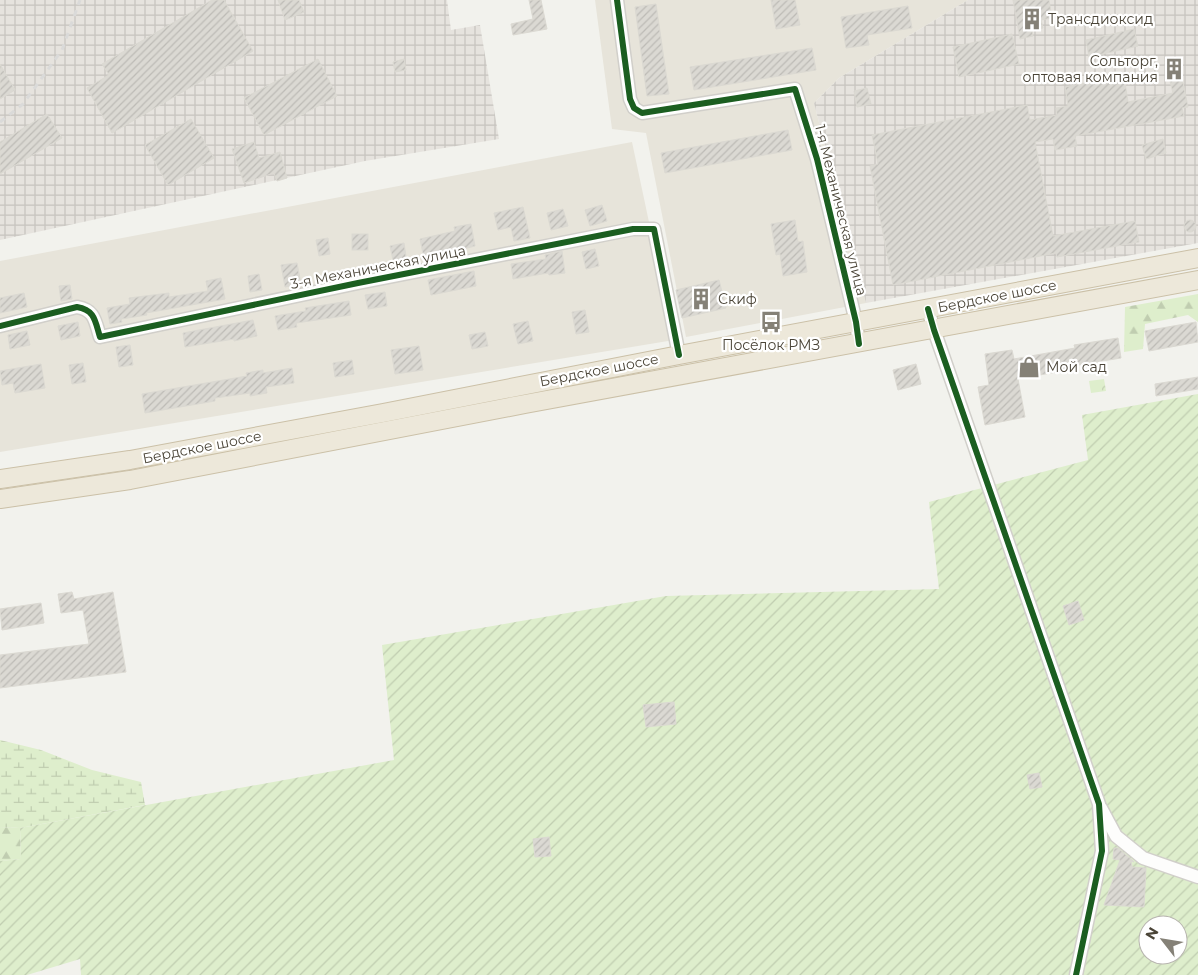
<svg xmlns="http://www.w3.org/2000/svg" width="1198" height="975" font-family="Montserrat,sans-serif">
	<style>
		.residential { fill: #e7e4da }
		.industrial { fill: url(#industrial-grid) }
		.forest { fill: url(#forest-firs) }
		.wetland { fill: url(#wetland-marsh) }
		.park { fill: url(#park-crowns) }
		.garden { fill: url(#garden-furrows); fill-rule: evenodd }
		.building { fill: url(#building-hatch); stroke: #dbd9d2 }
		.lines { fill: none; stroke-linecap: round; stroke-linejoin: round }
		.minor-casing { stroke: #d1cfca; stroke-width: 15 }
		.highway-casing { stroke: #cbc0a7; stroke-width: 20 }
		.minor { stroke: #fdfdfc; stroke-width: 12 }
		.highway { stroke: #ede8da; stroke-width: 18 }
		.rail { stroke: #dadad9; stroke-width: 3; stroke-dasharray: 6 6; stroke-linecap: butt }
		.cycleway-casing { stroke: #fff; stroke-width: 9 }
		.cycleway { stroke: #1b5e20; stroke-width: 6 }
		.labels { text-anchor: middle; stroke-width: 4.5; stroke-linejoin: round; paint-order: stroke }
		.poi-label { font-size: 14px; fill: #4a4437; stroke: #fff; text-anchor: start }
		.street-label { font-size: 14px; fill: #4a4437; stroke: #fff }
	</style>
	<defs>
		<pattern id="industrial-grid" width="8" height="8" patternUnits="userSpaceOnUse" patternTransform="scale(1.25)"><rect width="8" height="8" fill="#e6e3de"/><path d="M0 4h8M4 0v8" fill="none" stroke="#c7c4bf"/></pattern>
		<pattern id="forest-firs" width="22" height="20" patternUnits="userSpaceOnUse" patternTransform="scale(1.25)"><rect width="22" height="20" fill="#deeecc"/><path d="M5 1l3.5 6h-7zM16 11l3.5 6h-7z" fill="#c0cdb0"/></pattern>
		<pattern id="wetland-marsh" width="20" height="14" patternUnits="userSpaceOnUse" patternTransform="scale(1.25)"><rect width="20" height="14" fill="#deeecc"/><path d="M1 5h8M5 5V1M11 12h8M15 12V8" fill="none" stroke="#c0cdb0"/></pattern>
		<pattern id="park-crowns" width="20" height="18" patternUnits="userSpaceOnUse" patternTransform="scale(1.25)"><rect width="20" height="18" fill="#deeecc"/><path d="M2 6a3 3 0 1 1 6 0M12 15a3 3 0 1 1 6 0" fill="none" stroke="#c0cdb0"/></pattern>
		<pattern id="garden-furrows" width="10" height="10" patternUnits="userSpaceOnUse" patternTransform="scale(1.25)"><rect width="10" height="10" fill="#deeecc"/><path d="M-1 1l2-2M0 10L10 0M9 11l2-2" fill="none" stroke="#c0cdb0"/></pattern>
		<pattern id="building-hatch" width="6" height="6" patternUnits="userSpaceOnUse" patternTransform="scale(1.25)"><rect width="6" height="6" fill="#dbd9d3"/><path d="M-1 1l2-2M0 6l6-6M5 7l2-2" fill="none" stroke="#bdbbb6"/></pattern>
	</defs>
	<rect width="100%" height="100%" fill="#f2f2ed"/>
	<g class="residential">
		<path d="M595,0H968L839,78L814,103L866,303L686,337L646,133L612,129Z"/>
		<path d="M632,142L674,340L0,452V261Z"/>
	</g>
	<g class="industrial">
		<path d="M0,0H447L451,30L480,25L499,139L365,161L0,240Z"/>
		<path d="M968,0H1198V243L866,303L814,103L839,78Z"/>
	</g>
	<g class="forest">
		<path d="M1198,294V322L1188,315L1145,324L1143,349L1124,352L1125,307Z"/>
		<path d="M0,827L20,828L21,859L0,861Z"/>
	</g>
	<path class="wetland" d="M0,740L41,750L92,770L141,782L145,805L20,828L0,827Z"/>
	<path class="park" d="M1104,379L1106,391L1091,393L1089,381Z"/>
	<path class="garden" d="M1198,394V975H81L80,959L27,975H0V861L21,859L20,828L394,760L382,645L666,596L939,589L929,502L1088,460L1082,415ZM1148,925H1178V955H1148Z"/>
	<g class="building">
		<path d="M212,0H224L253,51L112,133L87,88L109,75L102,64Z"/>
		<path d="M278,0H299L304,12L285,20Z"/>
		<path d="M529,0H541L547,29L513,35L511,24L533,19Z"/>
		<path d="M771,0H795L800,25L776,29Z"/>
		<path d="M1013,0H1049L1052,18L1041,20L1043,28L1032,30L1033,36L1020,39Z"/>
		<path d="M656,4L669,94L647,96L635,7Z"/>
		<path d="M908,6L912,28L867,35L869,45L846,48L841,17Z"/>
		<path d="M1134,29L1138,46L1089,57L1086,40Z"/>
		<path d="M1012,34L1019,64L959,77L953,47Z"/>
		<path d="M812,48L816,70L694,90L690,67Z"/>
		<path d="M1178,58L1188,107L1182,108L1184,116L1075,136L1077,146L1055,150L1053,139L1035,142L1053,236L1135,221L1139,242L1057,257L1056,253L893,285L870,166L878,164L872,135L1027,105L1030,120L1057,115L1056,108L1068,106L1065,87L1124,76L1128,102L1173,93L1165,62Z"/>
		<path d="M318,59L337,96L264,135L244,98Z"/>
		<path d="M404,59L406,70L395,72L393,62Z"/>
		<path d="M0,64L15,90L0,99Z"/>
		<path d="M867,88L871,104L857,107L854,91Z"/>
		<path d="M47,114L62,138L0,174V142Z"/>
		<path d="M191,119L214,158L168,185L145,145Z"/>
		<path d="M788,130L792,150L665,173L661,153Z"/>
		<path d="M1163,139L1166,153L1146,159L1142,145Z"/>
		<path d="M254,142L259,158L280,152L287,178L277,181L274,173L244,183L232,149Z"/>
		<path d="M602,205L607,221L590,226L585,210Z"/>
		<path d="M523,207L530,238L514,241L511,227L498,230L494,213Z"/>
		<path d="M563,209L568,226L551,230L547,213Z"/>
		<circle cx="1190" cy="226" r="6"/>
		<path d="M795,220L798,242L803,241L807,272L783,276L780,254L776,255L771,224Z"/>
		<path d="M471,224L475,246L424,259L420,239L455,231L454,227Z"/>
		<rect x="352" y="234" width="16" height="16"/>
		<path d="M328,238L330,254L319,256L316,240Z"/>
		<path d="M404,243L407,263L394,265L390,246Z"/>
		<path d="M595,249L599,266L586,269L582,252Z"/>
		<path d="M562,251L565,273L549,275L548,273L513,279L511,264L546,259L545,255Z"/>
		<path d="M297,263L301,284L285,287L281,265Z"/>
		<path d="M474,271L476,286L431,295L428,280Z"/>
		<path d="M259,274L262,290L250,292L248,276Z"/>
		<path d="M221,278L225,299L146,313L147,315L121,319L122,322L110,324L107,308L130,304L129,298L169,293V297L208,291L206,281Z"/>
		<path d="M719,280L726,308L682,318L676,290Z"/>
		<path d="M70,285L72,299L61,301L59,286Z"/>
		<path d="M385,292L387,306L368,309L365,295Z"/>
		<path d="M24,293L27,307L0,313V298Z"/>
		<path d="M349,301L351,315L296,323L297,327L278,330L275,316L306,311L305,308Z"/>
		<path d="M585,310L589,332L576,334L572,312Z"/>
		<path d="M253,320L257,336L234,341V339L185,347L183,333Z"/>
		<path d="M528,321L533,341L518,344L513,324Z"/>
		<path d="M78,322L80,336L61,340L58,326Z"/>
		<path d="M1196,322L1198,342L1149,351L1145,331Z"/>
		<path d="M27,331L30,345L10,349L8,335Z"/>
		<path d="M485,332L488,346L472,349L469,335Z"/>
		<path d="M1118,338L1121,358L1066,367L1067,370L1018,379L1025,417L985,425L978,387L989,385L985,354L1012,350L1014,359L1075,348L1074,345Z"/>
		<path d="M130,345L133,365L119,367L116,347Z"/>
		<path d="M419,346L423,370L395,374L391,350Z"/>
		<path d="M352,360L354,374L335,377L333,363Z"/>
		<path d="M83,363L86,382L72,384L69,365Z"/>
		<path d="M41,364L45,388L15,393L13,383L2,385L0,371Z"/>
		<path d="M916,364L921,384L898,390L893,370Z"/>
		<path d="M292,368L294,383L266,387L267,393L250,396V393L215,398V401L145,413L142,394L247,376L246,373L263,370V373Z"/>
		<path d="M1198,377V389L1156,396L1155,384Z"/>
		<path d="M72,592L74,599L113,592L126,672L0,688V655L89,644L83,610L61,613L58,594Z"/>
		<path d="M1078,601L1084,620L1069,625L1063,606Z"/>
		<path d="M41,603L44,623L2,630L0,609Z"/>
		<path d="M674,702L676,724L646,727L643,705Z"/>
		<path d="M1039,773L1042,787L1030,789L1027,775Z"/>
		<path d="M549,837L551,856L535,857L533,839Z"/>
		<path d="M1114,848H1118L1132,860L1134,862L1131,861L1132,867L1146,868L1144,907L1104,905L1120,860L1113,859Z"/>
	</g>
	<g class="lines">
		<g class="minor-casing">
			<g id="minor">
				<path d="M617,0L630,99L634,108L642,113L795,89L817,159L856,322L859,344"/>
				<path d="M928,309L934,330L1099,804L1102,851L1076,975"/>
				<path d="M0,326L77,307C95,310 95,321 100,337L358,283L633,229H654L679,355"/>
				<path d="M1101,808L1116,836L1143,858L1198,877"/>
			</g>
		</g>
		<g class="highway-casing">
			<g id="highway">
				<path d="M0,479L130,460L383,413L679,355L1198,258"/>
				<path d="M0,499L130,480L525,404L1198,280"/>
			</g>
		</g>
		<use href="#minor" class="minor"/>
		<use href="#highway" class="highway"/>
		<path class="rail" d="M0,122L23,104L62,50L80,0"/>
		<g class="cycleway-casing">
			<g id="cycleway">
				<path d="M617,0L630,99L634,108L642,113L795,89L817,159L856,322L859,344"/>
				<path d="M928,309L934,330L1099,804L1102,851L1076,975"/>
				<path d="M0,326L77,307C95,310 95,321 100,337L358,283L633,229H654L679,355"/>
			</g>
		</g>
		<use href="#cycleway" class="cycleway"/>
	</g>
	<defs>
		<g id="building-bare" transform="scale(1.725)"><path d="M-4-6H4V6H1V3H-1V6H-4ZM-2.5-4.3h1.7v1.8h-1.7ZM.8-4.3h1.7v1.8H.8ZM-2.5-1h1.7V.8h-1.7ZM.8-1h1.7V.8H.8Z" fill="#858177" stroke="#fff" stroke-width="2.5" paint-order="stroke"/></g>
		<g id="bus-bare" transform="scale(1.725)"><path d="M-5-6H5V4H4V6H2V4H-2V6H-4V4H-5ZM-3.5-4V0h7V-4ZM-3.5 1.2v1.5H-2V1.2ZM2 1.2v1.5H3.5V1.2Z" fill="#858177" stroke="#fff" stroke-width="2.5" paint-order="stroke"/></g>
		<g id="shop-bare" transform="scale(1.725)"><path d="M-5-2.5h2.3a2.7 3.5 0 0 1 5.4 0H5L5.5 6h-11ZM-1.5-2.5h3a1.5 2.3 0 0 0-3 0Z" fill="#858177" stroke="#fff" stroke-width="2.5" paint-order="stroke"/></g>
	</defs>
	<g fill-rule="evenodd">
		<use href="#building-bare" x="1032" y="19"/>
		<use href="#building-bare" x="1174" y="69"/>
		<use href="#building-bare" x="701" y="299"/>
		<use href="#bus-bare" x="771" y="322"/>
		<use href="#shop-bare" x="1029" y="367"/>
	</g>
	<g class="labels">
		<g class="poi-label">
			<text x="1048" y="24">Трансдиоксид</text>
			<text x="1158" y="66" text-anchor="end">Сольторг,<tspan x="1158" dy="16">оптовая компания</tspan></text>
			<text x="718" y="304">Скиф</text>
			<text x="771" y="350" text-anchor="middle">Посёлок РМЗ</text>
			<text x="1046" y="372">Мой сад</text>
		</g>
		<g class="street-label">
			<text transform="translate(841 210) rotate(76)" y="5">1-я Механическая улица</text>
			<text transform="translate(378 267) rotate(-11)" y="5">3-я Механическая улица</text>
			<text transform="translate(997 296) rotate(-11)" y="5">Бердское шоссе</text>
			<text transform="translate(599 370) rotate(-11)" y="5">Бердское шоссе</text>
			<text transform="translate(202 447) rotate(-11)" y="5">Бердское шоссе</text>
		</g>
	</g>
	<g transform="translate(1163 940) rotate(301)"><circle r="24" fill="#ffffff" stroke="#b7b4af"/>
	<path d="M0-4L9 19L0 12L-9 19Z" fill="#858177"/>
	<text y="-8" font-size="14" font-weight="bold" text-anchor="middle" fill="#4a4437">N</text>
	</g>
</svg>
